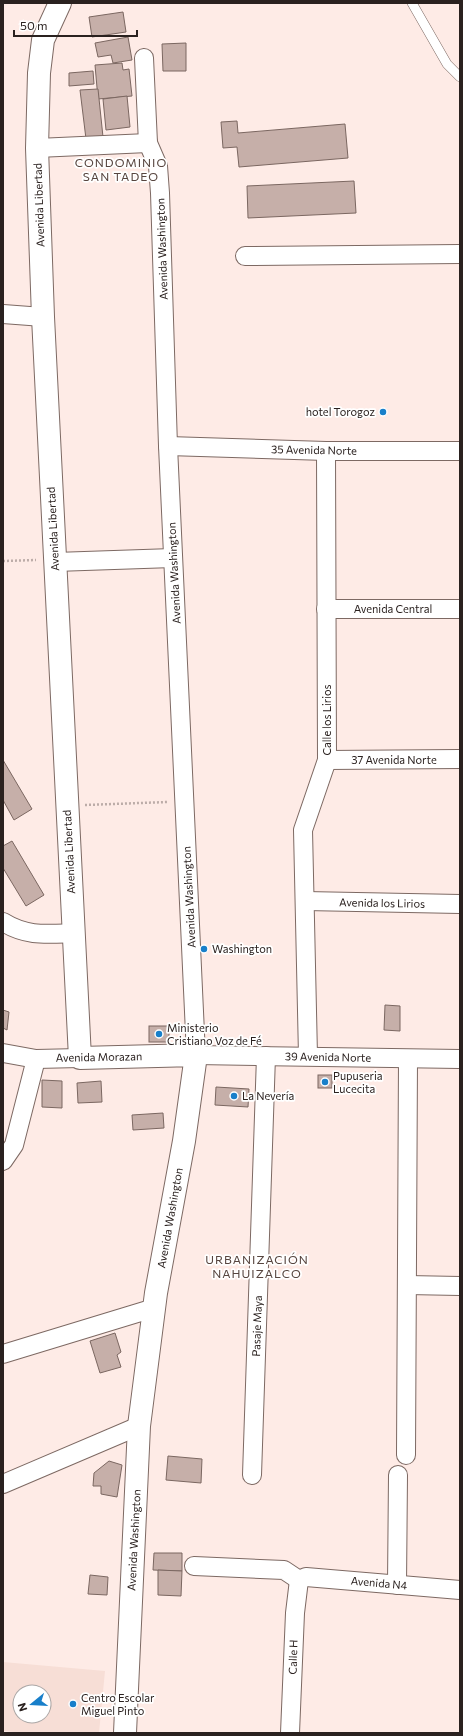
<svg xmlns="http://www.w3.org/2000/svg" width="463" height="1736" font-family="Commissioner,sans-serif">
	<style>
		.built { fill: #f7ded6; fill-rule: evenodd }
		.building { fill: #c6afa9; stroke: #7b6761 }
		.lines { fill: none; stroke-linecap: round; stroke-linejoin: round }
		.service-casing { stroke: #7d6963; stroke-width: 10 }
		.minor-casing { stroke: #7d6963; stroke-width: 20 }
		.secondary-casing { stroke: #7d6963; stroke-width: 24 }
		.path { stroke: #bcaca8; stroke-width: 2.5; stroke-dasharray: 2 2; stroke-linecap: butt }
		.service { stroke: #fff; stroke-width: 9 }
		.minor { stroke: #fff; stroke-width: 18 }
		.secondary { stroke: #fff; stroke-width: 22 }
		.poi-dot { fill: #187fca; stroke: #fff; stroke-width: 1.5 }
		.labels { text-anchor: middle; stroke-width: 3.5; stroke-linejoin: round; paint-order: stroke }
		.street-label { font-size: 11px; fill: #2a211f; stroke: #fff }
		.poi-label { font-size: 11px; fill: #2a211f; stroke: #fff; text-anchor: start }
		.neighbourhood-label { font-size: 12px; letter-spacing: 1px; fill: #57453f; stroke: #fff }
	</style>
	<rect width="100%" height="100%" fill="#feebe6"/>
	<path class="built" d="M3,1662L105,1671L99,1733H26L3,1731ZM20,1692H44V1716H20Z"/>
	<g class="building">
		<path d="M123,12L126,32L92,37L89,17Z"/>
		<path d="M128,37L132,60L113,63L111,55L98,57L95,43Z"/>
		<path d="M186,43V71H163L162,44Z"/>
		<path d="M122,63L123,70L129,69L132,96L98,99L95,65Z"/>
		<path d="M93,71L94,84L69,86V73Z"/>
		<path d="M98,89L103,137L86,139L80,90Z"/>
		<path d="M127,96L130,127L106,130L103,99Z"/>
		<path d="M237,121L238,133L345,124L348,158L239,167L237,147L223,148L221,122Z"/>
		<path d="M354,181L356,213L248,218L247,186Z"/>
		<path d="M3,760L32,809L14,820L3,800Z"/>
		<path d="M12,841L44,895L26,906L3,868V846Z"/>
		<path d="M385,1005L400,1006V1031L384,1030Z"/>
		<path d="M3,1010L9,1012L7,1030L3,1028Z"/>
		<rect x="149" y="1026" width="20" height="16"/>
		<rect x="318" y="1075" width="14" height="13"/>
		<path d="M42,1080L62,1081V1108L42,1107Z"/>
		<path d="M101,1081L102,1102L78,1103L77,1083Z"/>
		<path d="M216,1087L249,1089L248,1107L215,1105Z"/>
		<path d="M163,1113L164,1128L133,1130L132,1115Z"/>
		<path d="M115,1333L121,1352L117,1355L121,1367L100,1373L90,1341Z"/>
		<path d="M168,1456L202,1459L201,1483L166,1480Z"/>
		<path d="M109,1461L122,1465L117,1497L101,1494V1486H93L94,1473Z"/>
		<path d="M154,1553H182V1571L153,1570Z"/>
		<path d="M158,1570L182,1571L181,1596L158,1595Z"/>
		<path d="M90,1575L108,1577L107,1595L88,1594Z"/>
	</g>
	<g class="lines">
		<g class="service-casing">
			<path id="service" d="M412,3L447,64L460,77"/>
		</g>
		<g class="minor-casing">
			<g id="minor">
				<path d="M144,58L148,143L158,166L160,193L168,446L196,1055L460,1059"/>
				<path d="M37,148L148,143"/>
				<path d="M245,256L460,254"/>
				<path d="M3,314L43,317"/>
				<path d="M168,446L326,451H460"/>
				<path d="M55,562L173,558"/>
				<path d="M326,609H460"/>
				<path d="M327,760L460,759"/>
				<path d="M305,901L460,904"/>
				<path d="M3,922C27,937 47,934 74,933"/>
				<path d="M3,1053L36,1059L80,1058"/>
				<path d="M308,1056L303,830L327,760L326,451"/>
				<path d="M3,1161L14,1145L36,1059"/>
				<path d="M407,1285L460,1286"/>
				<path d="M3,1354L154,1308"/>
				<path d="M406,1455L408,1059"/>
				<path d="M252,1475L266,1056"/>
				<path d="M3,1484L139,1426"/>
				<path d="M194,1566L284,1570L299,1580"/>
				<path d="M299,1580L306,1577L460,1590"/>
				<path d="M397,1585L398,1475"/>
				<path d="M290,1733L295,1613L299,1580"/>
			</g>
		</g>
		<g class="secondary-casing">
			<path id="secondary" d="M60,3L43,40L39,73L37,148L43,317L80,1058L196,1055L184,1141L156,1293L139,1426L125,1733"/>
		</g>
		<g class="path">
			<path d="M3,561L36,560"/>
			<path d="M85,805L168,802"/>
		</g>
		<use href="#service" class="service"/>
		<use href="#minor" class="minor"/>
		<use href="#secondary" class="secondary"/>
	</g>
	<g class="poi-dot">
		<circle cx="383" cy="412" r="4"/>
		<circle cx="204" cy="949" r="4"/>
		<circle cx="159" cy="1034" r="4"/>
		<circle cx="325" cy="1082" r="4"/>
		<circle cx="234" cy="1096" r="4"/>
		<circle cx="73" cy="1704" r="4"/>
	</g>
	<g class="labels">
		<g class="street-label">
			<text transform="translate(39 205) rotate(-92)" y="4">Avenida Libertad</text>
			<text transform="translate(162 249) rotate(-92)" y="4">Avenida Washington</text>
			<text transform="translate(314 450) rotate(1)" y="4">35 Avenida Norte</text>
			<text transform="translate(53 529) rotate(-93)" y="4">Avenida Libertad</text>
			<text transform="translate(174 573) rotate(-93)" y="4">Avenida Washington</text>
			<text x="393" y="613">Avenida Central</text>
			<text transform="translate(327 720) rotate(-90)" y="4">Calle los Lirios</text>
			<text x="394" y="764">37 Avenida Norte</text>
			<text transform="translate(69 852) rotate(-93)" y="4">Avenida Libertad</text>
			<text transform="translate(189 897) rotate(-93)" y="4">Avenida Washington</text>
			<text transform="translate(382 903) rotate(1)" y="4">Avenida los Lirios</text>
			<text transform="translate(99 1057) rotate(-1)" y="4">Avenida Morazan</text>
			<text transform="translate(328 1057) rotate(1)" y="4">39 Avenida Norte</text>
			<text transform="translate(170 1218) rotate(-80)" y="4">Avenida Washington</text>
			<text transform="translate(257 1326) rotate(-88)" y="4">Pasaje Maya</text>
			<text transform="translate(134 1540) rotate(-87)" y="4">Avenida Washington</text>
			<text transform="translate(379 1583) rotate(5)" y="4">Avenida N4</text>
			<text transform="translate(293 1657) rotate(-88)" y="4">Calle H</text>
		</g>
		<g class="poi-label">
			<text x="375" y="416" text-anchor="end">hotel Torogoz</text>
			<text x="212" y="953">Washington</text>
			<text x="167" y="1032">Ministerio<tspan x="167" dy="13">Cristiano Voz de Fé</tspan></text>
			<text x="333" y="1080">Pupuseria<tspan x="333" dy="13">Lucecita</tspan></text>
			<text x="242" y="1100">La Nevería</text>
			<text x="81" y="1702">Centro Escolar<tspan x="81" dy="13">Miguel Pinto</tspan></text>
		</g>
		<g class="neighbourhood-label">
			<text x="121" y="167">CONDOMINIO<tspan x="121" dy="14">SAN TADEO</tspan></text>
			<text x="257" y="1264">URBANIZACIÓN<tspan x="257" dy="14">NAHUIZALCO</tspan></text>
		</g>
	</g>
	<rect width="463" height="1736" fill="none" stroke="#2a211f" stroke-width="8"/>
	<g transform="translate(32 1704) rotate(252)"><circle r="19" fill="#ffffff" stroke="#aaa6a5"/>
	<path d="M0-3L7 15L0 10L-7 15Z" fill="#187fca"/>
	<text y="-6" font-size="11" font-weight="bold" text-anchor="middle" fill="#2a211f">N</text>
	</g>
	<path d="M14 30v6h123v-6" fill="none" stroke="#2a211f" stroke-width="2"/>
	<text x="20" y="30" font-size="12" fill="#2a211f" stroke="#ffffff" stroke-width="3" paint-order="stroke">50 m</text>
</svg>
